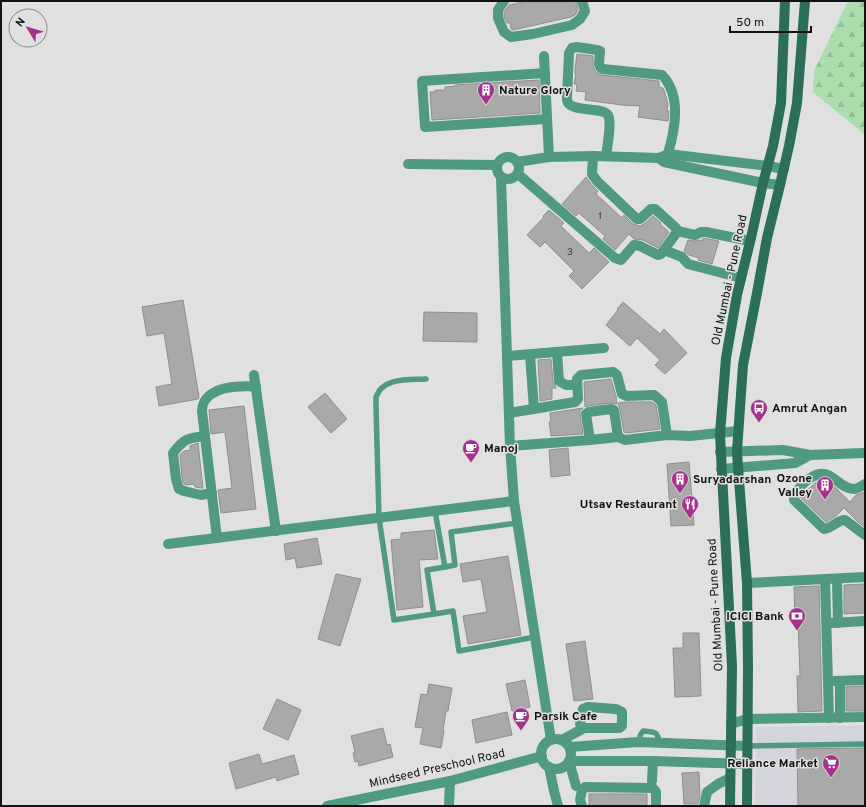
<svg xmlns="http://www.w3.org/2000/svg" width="866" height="807" font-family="Overpass,sans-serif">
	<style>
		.built { fill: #d4d4dc }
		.forest { fill: url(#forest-firs) }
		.building { fill: #aaa9a9; stroke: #908e8e }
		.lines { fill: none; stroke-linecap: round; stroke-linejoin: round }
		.service { stroke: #4f9a81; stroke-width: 5.5 }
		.minor { stroke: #4f9a81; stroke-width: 10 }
		.secondary { stroke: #2b6e59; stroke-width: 10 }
		.labels { text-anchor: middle; stroke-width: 3; stroke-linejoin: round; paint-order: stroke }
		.number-label { font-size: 10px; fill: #383838 }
		.poi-label { font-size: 12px; font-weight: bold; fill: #121212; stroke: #e0e0e1; text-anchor: start }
		.street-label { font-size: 12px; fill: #121212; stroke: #e0e0e1 }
	</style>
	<defs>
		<pattern id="forest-firs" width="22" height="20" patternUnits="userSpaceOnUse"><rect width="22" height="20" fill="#acddad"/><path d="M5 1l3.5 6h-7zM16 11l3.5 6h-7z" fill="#93bd94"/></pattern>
	</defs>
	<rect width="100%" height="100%" fill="#e0e0e1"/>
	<path class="built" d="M865,725V806H755L756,727Z"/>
	<path class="forest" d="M848,1H865V135L813,92L814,71Z"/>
	<g class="building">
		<path d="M526,1H576L578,10L575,15L571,17L513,30L511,29L510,23H507L504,17V12L509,5Z"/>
		<path d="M577,54L593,56V64L594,69L596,72L602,75L659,81V87L663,88L665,93V95L666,96L668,104L667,111H669L668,121L638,117L640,106L622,105L585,100L586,92L576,91L577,84H574L576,74H575V69Z"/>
		<path d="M539,80L540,113L432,120L430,92H435V90H445V87L455,86V85Z"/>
		<path d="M586,177L592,185L598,191L596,194L622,218L624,215L633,224L640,226L644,224L653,216L661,223L660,224L669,232L658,248L643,240L634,239L629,234L615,250L603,239L605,236L579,213L576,216L562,204Z"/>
		<path d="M549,210L564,223L561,226L589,253L594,248L609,262L582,289L569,276L574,271L545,242L540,247L527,235L544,217L543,216Z"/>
		<path d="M703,238L719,241L712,264L698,260L699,258L689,255L684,251L688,240L694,241L700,240L702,241Z"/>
		<path d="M183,300L199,397L198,399L159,406L156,387L172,384L164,333L147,336L142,307Z"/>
		<path d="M623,302L660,334L664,329L687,353L665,374L655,365L660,360L637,338L630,346L606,325L618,310L617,309Z"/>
		<path d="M424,312L477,313V342L423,341Z"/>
		<path d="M551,359L553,381L556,388H552V399L540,401L538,360Z"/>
		<path d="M611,379L616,396L617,404L610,403L588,406L585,407L584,382Z"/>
		<path d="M325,393L347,419L331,433L308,407Z"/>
		<path d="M624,402H652L656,405L660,429L626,433L624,432L620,409L618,403Z"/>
		<path d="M244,406L256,509L221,513L218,490L232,488L225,432L211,434L209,410Z"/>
		<path d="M583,408L580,411V415L583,434L551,436L549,422L551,421L550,413Z"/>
		<path d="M198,443L203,488H201L195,487L194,484L187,485L184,484L182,478L180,455L184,451L190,450V446Z"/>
		<path d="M568,448L570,475L551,477L549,450Z"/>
		<path d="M689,462L694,525L671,526L667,464Z"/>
		<path d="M823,480L826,481L837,489L850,502L856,495L865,492V527L858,522L844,508L836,516L826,522L800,497L815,483L820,481Z"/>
		<path d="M434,530L438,559L419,560L423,607L397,610L391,540L401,539V533Z"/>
		<path d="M317,538L322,564L297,568L295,558L286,560L284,544Z"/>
		<path d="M508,556L521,635L468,644L463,616L487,612L481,579L463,582L460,564Z"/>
		<path d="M336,574L361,579L340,646L318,639Z"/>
		<path d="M865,584V613L844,614V585Z"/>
		<path d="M819,586L822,711L798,712L797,676H800L798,620H795L794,587Z"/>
		<path d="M683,633H699L701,696L675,697L673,648H683Z"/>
		<path d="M585,641L593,699L574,701L566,644Z"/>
		<path d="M525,680L530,707L512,711L506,684Z"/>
		<path d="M429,684L452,688L448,711H446L443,730L444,731L441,748L420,744L423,728L415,727L421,694L427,695Z"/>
		<path d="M865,686V711H846V687Z"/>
		<path d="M277,699L301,710L288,740L263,729Z"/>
		<path d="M507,712L512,735L476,743L472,720Z"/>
		<path d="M383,728L387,745L390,744L393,757L359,766L358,761L355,762L353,753L355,752L351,736Z"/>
		<path d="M865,748V806H798L797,749Z"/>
		<path d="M259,754L262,764L294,755L299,774L277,781L276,777L236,789L229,763Z"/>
		<path d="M699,772L700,796L698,804H684L682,773Z"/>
		<rect x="589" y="794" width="58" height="12"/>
	</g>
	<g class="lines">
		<g class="service">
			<path d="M426,379C409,380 383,377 376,397C376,400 376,404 376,407L379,518L394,620L434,614L427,570L445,567L435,511"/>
			<path d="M445,567L455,565L451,532L517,523"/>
			<path d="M434,614L453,611L459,651L535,637"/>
			<path d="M638,742L641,734L643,731C656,732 657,731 660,744"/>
			<path d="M747,746L865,744"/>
		</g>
		<g class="minor">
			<path d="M504,1L498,10V18L504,32L511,37L533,34L572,25L580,19L585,11L582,1"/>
			<path d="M544,56L549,157"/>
			<path d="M545,73L422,81L425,127L547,119"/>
			<path d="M606,156C607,148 612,122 608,115C603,107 577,112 569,104C568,103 567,100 567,98L569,53L572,48L577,47L597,50L600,51L599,64L600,67L603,69L662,75C682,96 675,129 668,154"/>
			<circle cx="508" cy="168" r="11"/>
			<path d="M659,158L664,162L763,183L780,185"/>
			<path d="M517,162L549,157L593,156L659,158L668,154L768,166L784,169"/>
			<path d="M408,164L497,165"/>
			<path d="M518,174L615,258L621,260L634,245L640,246L658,255L661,254L677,232L676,228L655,209H651L640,219H637L597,181L592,174L593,156"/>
			<path d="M501,178L510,446L514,501L551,740"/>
			<path d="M677,231L695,235L701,232H706L750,241"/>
			<path d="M664,250L682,257L688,264L741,278"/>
			<path d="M557,352L559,381L566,385H577"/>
			<path d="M530,355L534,409"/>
			<path d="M507,356L604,348"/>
			<path d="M254,375L276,531"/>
			<path d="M509,413L575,402L578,399L577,379L581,375L613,372L617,375L622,394L627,396L654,395L662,402L667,435"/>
			<path d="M205,436C187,438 184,439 173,453L176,479L179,489L184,491L201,495L212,493"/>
			<path d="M590,440L586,414L589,412L611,409L614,410L618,437"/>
			<path d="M510,446L590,440L618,437L625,440L667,435L690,436L738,431"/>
			<path d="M720,452L783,450L810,455L795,463L721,469"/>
			<path d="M810,455L865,453"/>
			<path d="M865,484C862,486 857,489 854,489C837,489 831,465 812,477C805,480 799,489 794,494V500L824,529C833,528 837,520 845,520L865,535"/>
			<path d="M217,538L202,411C202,404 204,400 210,395C223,385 240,387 256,386"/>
			<path d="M168,544L514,501"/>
			<path d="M825,579L829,718"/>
			<path d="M837,579L838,623"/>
			<path d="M747,583L865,577"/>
			<path d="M832,623L865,621"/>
			<path d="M834,681L865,680"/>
			<path d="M840,681V718"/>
			<path d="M731,724L747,719L865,717"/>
			<circle cx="556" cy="754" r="15"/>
			<path d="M562,740L584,728H619L622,726V712L616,709L588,707L583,709L580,724L584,728"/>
			<path d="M570,747L638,742L747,746"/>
			<path d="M549,767L554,791L558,806"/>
			<path d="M652,781L653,761"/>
			<path d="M576,786L569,761H653L747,764"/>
			<path d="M327,806L450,781L542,756"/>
			<path d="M449,806L450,781"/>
			<path d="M582,806L580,800L582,790L585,787L653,788L656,792V806"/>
			<path d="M704,806L707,792L718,784L730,778"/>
		</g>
		<g class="secondary">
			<path d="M730,806L732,666L720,434L726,358L737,295L751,238L763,183L773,146L781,103L785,1"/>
			<path d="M747,806L748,666L747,583L738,467L737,451L743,365L757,293L767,238L780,185L789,146L797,103L805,1"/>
		</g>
	</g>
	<defs>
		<g id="building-pin" transform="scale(0.9)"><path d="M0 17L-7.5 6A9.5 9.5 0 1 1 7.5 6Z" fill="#a3318d" stroke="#e0e0e1"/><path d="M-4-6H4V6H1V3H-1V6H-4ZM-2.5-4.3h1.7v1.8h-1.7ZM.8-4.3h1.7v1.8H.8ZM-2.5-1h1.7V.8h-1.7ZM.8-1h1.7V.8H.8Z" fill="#fff"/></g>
		<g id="bus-pin" transform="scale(0.9)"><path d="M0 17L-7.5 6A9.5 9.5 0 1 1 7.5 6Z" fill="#a3318d" stroke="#e0e0e1"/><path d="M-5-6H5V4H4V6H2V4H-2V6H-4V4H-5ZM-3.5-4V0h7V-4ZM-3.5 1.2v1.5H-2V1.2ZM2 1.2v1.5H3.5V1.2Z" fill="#fff"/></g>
		<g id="cafe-pin" transform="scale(0.9)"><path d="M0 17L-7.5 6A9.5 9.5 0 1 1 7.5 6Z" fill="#a3318d" stroke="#e0e0e1"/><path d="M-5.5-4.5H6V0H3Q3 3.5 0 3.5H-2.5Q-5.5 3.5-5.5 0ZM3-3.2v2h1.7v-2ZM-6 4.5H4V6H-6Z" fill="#fff"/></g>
		<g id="restaurant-pin" transform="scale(0.9)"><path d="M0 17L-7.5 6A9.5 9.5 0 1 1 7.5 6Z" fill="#a3318d" stroke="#e0e0e1"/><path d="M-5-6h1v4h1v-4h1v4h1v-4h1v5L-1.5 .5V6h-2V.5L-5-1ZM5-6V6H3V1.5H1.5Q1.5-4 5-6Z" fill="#fff"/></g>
		<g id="bank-pin" transform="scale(0.9)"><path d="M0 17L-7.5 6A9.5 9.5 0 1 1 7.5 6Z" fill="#a3318d" stroke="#e0e0e1"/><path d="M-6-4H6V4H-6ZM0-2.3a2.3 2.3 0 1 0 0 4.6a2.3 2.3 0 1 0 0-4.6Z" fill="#fff"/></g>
		<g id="supermarket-pin" transform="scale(0.9)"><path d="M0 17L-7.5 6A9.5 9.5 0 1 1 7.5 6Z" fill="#a3318d" stroke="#e0e0e1"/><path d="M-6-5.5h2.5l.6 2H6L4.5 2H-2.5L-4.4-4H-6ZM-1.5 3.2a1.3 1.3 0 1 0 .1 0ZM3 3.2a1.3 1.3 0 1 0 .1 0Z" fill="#fff"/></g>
	</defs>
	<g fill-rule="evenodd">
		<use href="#building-pin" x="486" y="90"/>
		<use href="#bus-pin" x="759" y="408"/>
		<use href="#cafe-pin" x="471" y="448"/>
		<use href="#building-pin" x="680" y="479"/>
		<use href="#building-pin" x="825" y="485"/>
		<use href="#restaurant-pin" x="690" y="504"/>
		<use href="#bank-pin" x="797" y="616"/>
		<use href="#cafe-pin" x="521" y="716"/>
		<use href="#supermarket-pin" x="831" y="763"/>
	</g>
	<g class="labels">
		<g class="number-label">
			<text x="600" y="219">1</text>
			<text x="570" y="255">3</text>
		</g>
		<g class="poi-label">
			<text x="499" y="94">Nature Glory</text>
			<text x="772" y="412">Amrut Angan</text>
			<text x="484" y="452">Manoj</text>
			<text x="812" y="482" text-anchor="end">Ozone<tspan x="812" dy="14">Valley</tspan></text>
			<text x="693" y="483">Suryadarshan</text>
			<text x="677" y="508" text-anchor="end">Utsav Restaurant</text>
			<text x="784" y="620" text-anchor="end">ICICI Bank</text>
			<text x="534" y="720">Parsik Cafe</text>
			<text x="818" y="767" text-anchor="end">Reliance Market</text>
		</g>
		<g class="street-label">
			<text transform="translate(729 280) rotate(-78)" y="4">Old Mumbai - Pune Road</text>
			<text transform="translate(715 605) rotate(-93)" y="4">Old Mumbai - Pune Road</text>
			<text transform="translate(437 768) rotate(-13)" y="4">Mindseed Preschool Road</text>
		</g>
	</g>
	<rect width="866" height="807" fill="none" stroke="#121212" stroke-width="4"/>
	<g transform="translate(28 28) rotate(308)"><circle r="19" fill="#e0e0e1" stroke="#8e8e8e"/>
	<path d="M0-3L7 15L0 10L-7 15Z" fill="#a3318d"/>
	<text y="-6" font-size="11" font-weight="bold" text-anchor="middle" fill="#121212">N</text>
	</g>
	<path d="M730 26v6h81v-6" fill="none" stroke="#121212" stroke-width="2"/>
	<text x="736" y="26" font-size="12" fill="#121212" stroke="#e0e0e1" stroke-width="3" paint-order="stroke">50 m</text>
</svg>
